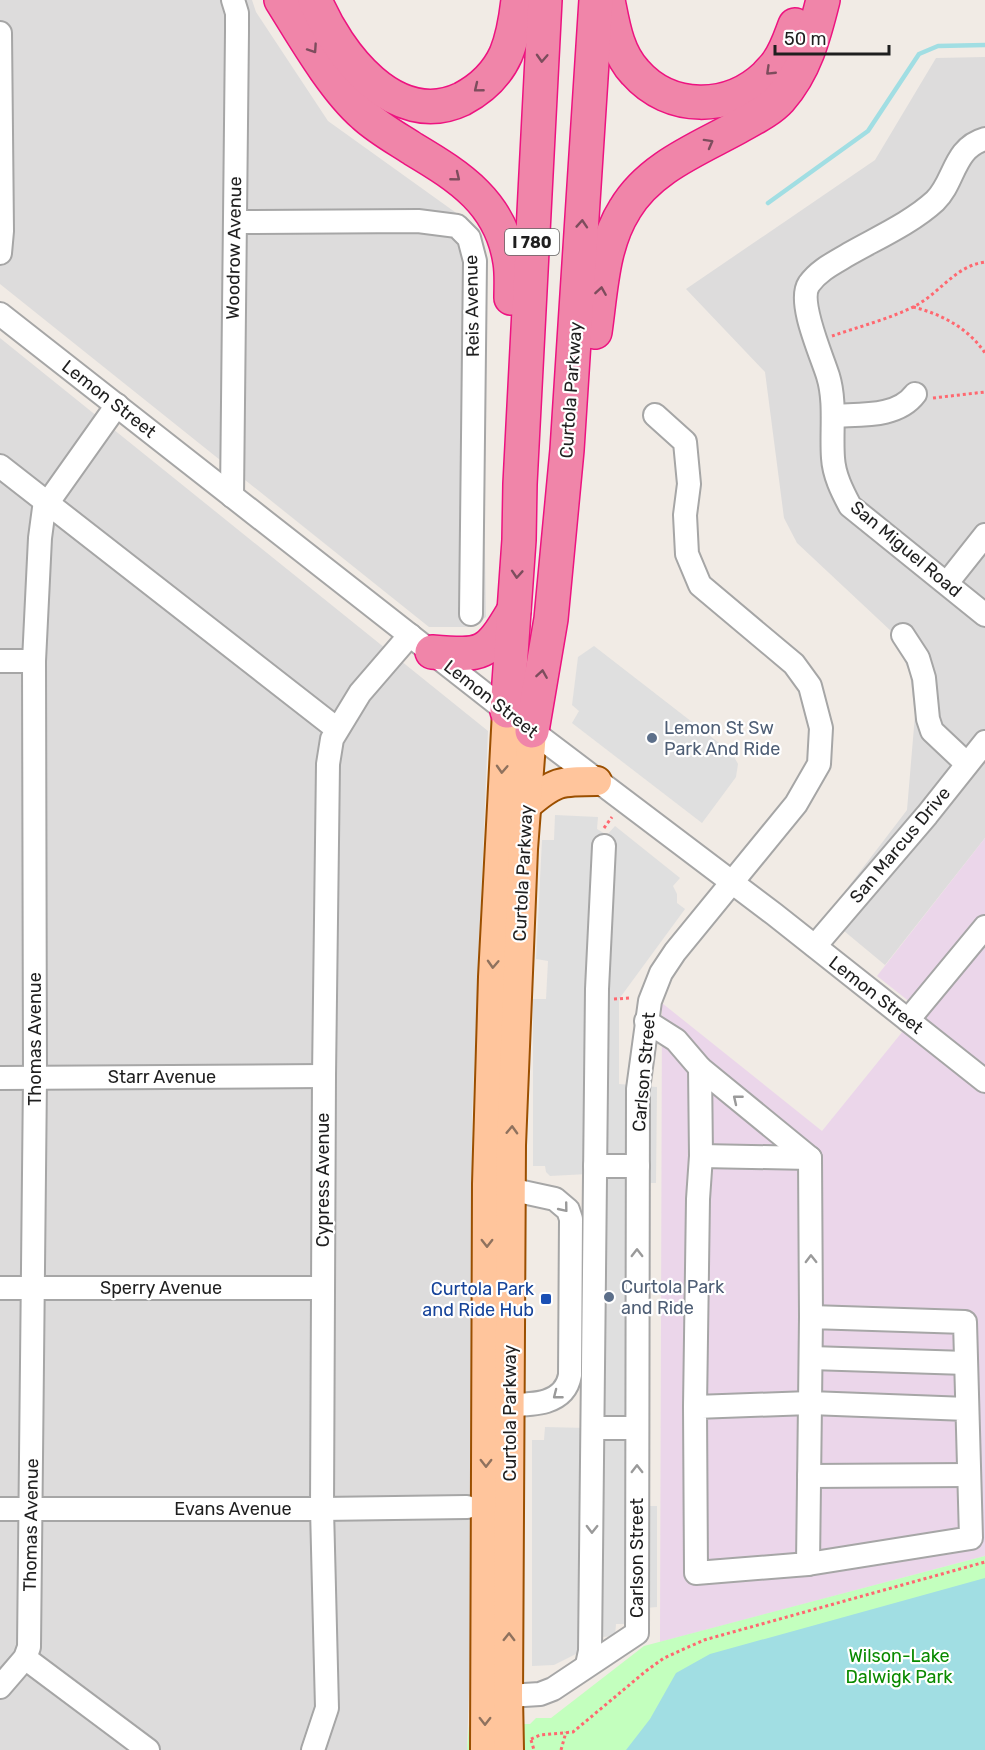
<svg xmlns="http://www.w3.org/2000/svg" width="985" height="1750" font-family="Rubik,sans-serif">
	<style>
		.residential { fill: #dddcdc }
		.industrial { fill: #ebd6ea }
		.park { fill: #c3ffbe }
		.parking { fill: #dfdfdf }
		.water { fill: #a1dee3 }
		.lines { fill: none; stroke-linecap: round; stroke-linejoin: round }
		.stream { stroke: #a1dee3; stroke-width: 4.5 }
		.minor-casing { stroke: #a6a6a6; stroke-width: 26 }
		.major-casing { stroke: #9b4f00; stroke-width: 32 }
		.highway-casing { stroke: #ed1380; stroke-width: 36 }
		.path { stroke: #ff6870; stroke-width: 3; stroke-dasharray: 3 3; stroke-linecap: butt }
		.minor { stroke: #fff; stroke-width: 22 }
		.major { stroke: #ffc59c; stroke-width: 28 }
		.highway { stroke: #f085a9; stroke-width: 33 }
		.oneway { stroke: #7d4d5d }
		.oneway2 { stroke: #8f725e }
		.oneway3 { stroke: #9a9a9a }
		.service-dot { fill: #5c6f8a; stroke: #fff; stroke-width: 2 }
		.transit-dot { fill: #1a4fb4; stroke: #fff; stroke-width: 2 }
		.labels { text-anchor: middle; stroke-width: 4.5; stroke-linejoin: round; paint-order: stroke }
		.shield { fill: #fff; stroke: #626262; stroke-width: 1.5 }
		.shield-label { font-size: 16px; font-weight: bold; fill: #1f1f1f }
		.street-label { font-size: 18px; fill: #1f1f1f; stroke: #fff }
		.service-label { font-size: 18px; fill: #4e5e75; stroke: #fff; text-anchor: start }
		.transit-label { font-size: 18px; fill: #164399; stroke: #fff; text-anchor: end }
		.park-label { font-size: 18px; fill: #0a8a00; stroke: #fff }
	</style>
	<rect width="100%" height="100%" fill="#f1ebe5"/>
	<g class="residential">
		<path d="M0,0H252L256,12L328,121L480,230L486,617L472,627H429L0,284Z"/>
		<path d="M985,57V838L885,965L826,916L907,810L915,715L910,674L892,632L797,543L784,518L765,372L686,289L875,160L936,58Z"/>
		<path d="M0,338L488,731L472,1119L470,1658L467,1750H0Z"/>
	</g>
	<path class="industrial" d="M985,838V1556L660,1642L662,1003L822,1131L920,1010L877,976Z"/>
	<path class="park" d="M985,1556V1750H467L469,1725L530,1724L536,1718H551L644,1646Z"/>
	<g class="parking">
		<path d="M594,646L732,753L738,764L736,777L702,823L572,723L579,711L572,705L578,657Z"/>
		<path d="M555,815L598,817L597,829L607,835L615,826L680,878L673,886L677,894V903L685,909L619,999V1084L657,1087L656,1183H647L629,1506H657V1607L646,1608L627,1624H616L615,1636L602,1637L580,1652L554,1665L532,1666V1440H544L545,1427L586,1428L588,1174L550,1176L546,1172L545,1166H533V999H546L548,961L536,959L542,840H554Z"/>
	</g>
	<path class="water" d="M985,1578V1750H626L650,1719L676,1673L710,1654Z"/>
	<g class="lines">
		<path class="stream" d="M768,203L868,131L919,54L938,46L985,45"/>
		<g class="minor-casing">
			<g id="minor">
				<path d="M0,33L2,231L0,253"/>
				<path d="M985,139C953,148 955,182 935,201C911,223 877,238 849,254C834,263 819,270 809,284C797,302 822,356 828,376C836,402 831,432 833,458C834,475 842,491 850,506L985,615"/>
				<path d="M235,222L418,221L457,226L469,238L475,261L471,614"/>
				<path d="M0,314L532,731L774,914L985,1081"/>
				<path d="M833,416C860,414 897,418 915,394"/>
				<path d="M0,466L337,729"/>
				<path d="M232,496L237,31V13L233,0"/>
				<path d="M947,583L985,535"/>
				<path d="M903,635L918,658L924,678L928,719L932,731L967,764"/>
				<path d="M0,661H34"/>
				<path d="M815,946L927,815L985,742"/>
				<path d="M908,1020L985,927"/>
				<path d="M646,1021L676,1040L700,1068L701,1156L698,1199L695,1407L696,1573L808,1564L810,1403L695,1407"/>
				<path d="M700,1068L810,1158L811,1317"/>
				<path d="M0,1078L324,1076"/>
				<path d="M701,1156L810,1158"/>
				<path d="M595,1166H638"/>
				<path d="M0,1288H323"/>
				<path d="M811,1358L966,1363"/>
				<path d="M494,1405C521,1404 564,1410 570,1375L571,1219L568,1210L555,1199L495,1186"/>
				<path d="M594,1428H637"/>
				<path d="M809,1476L969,1475"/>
				<path d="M0,1509H322L467,1507"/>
				<path d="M808,1564L971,1538C969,1466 967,1394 965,1322L811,1317L810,1403L967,1409"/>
				<path d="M25,1658L148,1750"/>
				<path d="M587,1665L590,1651L597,989L604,846"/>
				<path d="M0,1687L25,1658L29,1647L35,1078L34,661L40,538L44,508L117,405"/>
				<path d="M508,1696L540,1694L553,1689L637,1633L638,1089L650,1001L661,973L675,952L796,804L819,764L821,728L810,686L794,664L700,585L687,554L685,515L689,484L685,442L655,415"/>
				<path d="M313,1750L327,1708L322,1509L324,1076L328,764L332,739L360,693L410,635"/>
			</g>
		</g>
		<g class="major-casing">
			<g id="major">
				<path d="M526,806C555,781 559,781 597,781"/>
				<path d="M485,1750L487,1184L493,977L507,711"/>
				<path d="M509,1750L508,1696L511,1145L523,849L532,731"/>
			</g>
		</g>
		<g class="highway-casing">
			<g id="highway">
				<path d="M281,0C303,35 333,88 364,115C378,128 396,138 413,149C460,177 501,203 510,262C512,274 511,286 511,298"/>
				<path d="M315,0C337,53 395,131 462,99C481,89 497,74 506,54C513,37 516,18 518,0"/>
				<path d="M608,0C613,25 617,53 635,72C670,112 729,111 766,76C770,71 775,67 778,62C786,51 790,38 795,25"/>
				<path d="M595,332C601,291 602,245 625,209C649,168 698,149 738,127C752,119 769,111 780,99C805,71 814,36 823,0"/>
				<path d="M432,652C483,656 487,656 514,610"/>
				<path d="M507,711L519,540L520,484L545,0"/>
				<path d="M532,731L551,619L567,450L596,0"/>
			</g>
		</g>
		<g class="path">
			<path d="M913,307C942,314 969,329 985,353"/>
			<path d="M832,336C858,327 892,318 915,306C940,293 955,266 985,262"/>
			<path d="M933,398L985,392"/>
			<path d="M604,828L612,817"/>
			<path d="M614,999L631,998"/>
			<path d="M531,1739L540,1735L573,1732L646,1671L664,1658L704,1640L985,1562"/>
			<path d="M531,1740L534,1750"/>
			<path d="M561,1750L566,1732"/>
		</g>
		<use href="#minor" class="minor"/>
		<use href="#major" class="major"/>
		<use href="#highway" class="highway"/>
	</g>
	<defs><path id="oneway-chevron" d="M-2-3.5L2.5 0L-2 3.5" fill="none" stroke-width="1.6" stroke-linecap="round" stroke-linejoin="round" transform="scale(1.5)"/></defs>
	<g class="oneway">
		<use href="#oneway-chevron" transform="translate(313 49) rotate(56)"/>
		<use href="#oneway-chevron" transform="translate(542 58) rotate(93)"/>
		<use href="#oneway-chevron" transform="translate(770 71) rotate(136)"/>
		<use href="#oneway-chevron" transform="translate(478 88) rotate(141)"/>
		<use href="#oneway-chevron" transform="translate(709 143) rotate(-29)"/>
		<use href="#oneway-chevron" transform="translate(456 177) rotate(39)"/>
		<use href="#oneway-chevron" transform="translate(582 224) rotate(-86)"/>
		<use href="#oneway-chevron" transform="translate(601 291) rotate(-81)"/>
		<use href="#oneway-chevron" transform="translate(517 574) rotate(94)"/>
		<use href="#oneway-chevron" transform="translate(542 674) rotate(-81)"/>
	</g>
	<g class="oneway2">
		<use href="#oneway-chevron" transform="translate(502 769) rotate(93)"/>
		<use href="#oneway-chevron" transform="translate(493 964) rotate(93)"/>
		<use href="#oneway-chevron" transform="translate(512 1130) rotate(-88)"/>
		<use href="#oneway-chevron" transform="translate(487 1243) rotate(90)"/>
		<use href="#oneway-chevron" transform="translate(486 1463) rotate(90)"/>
		<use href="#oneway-chevron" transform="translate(509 1637) rotate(-89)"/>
		<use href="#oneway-chevron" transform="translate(485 1721) rotate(90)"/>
	</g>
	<g class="oneway3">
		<use href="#oneway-chevron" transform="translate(737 1099) rotate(-141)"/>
		<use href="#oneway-chevron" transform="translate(564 1208) rotate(51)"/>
		<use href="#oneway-chevron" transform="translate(637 1253) rotate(-90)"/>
		<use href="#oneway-chevron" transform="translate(811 1259) rotate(-91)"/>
		<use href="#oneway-chevron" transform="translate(557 1395) rotate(142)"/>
		<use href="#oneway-chevron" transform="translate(637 1469) rotate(-90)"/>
		<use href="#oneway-chevron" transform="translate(592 1529) rotate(91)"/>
	</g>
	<g class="service-dot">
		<circle cx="652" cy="738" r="6"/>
		<circle cx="609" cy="1297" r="6"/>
	</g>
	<rect class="transit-dot" x="540" y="1293" width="12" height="12" rx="3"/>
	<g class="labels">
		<rect class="shield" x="505" y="229" width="54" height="26" rx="4.5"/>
		<g class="shield-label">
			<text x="532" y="248">I 780</text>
		</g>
		<g class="street-label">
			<text transform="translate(234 248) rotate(-89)" y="6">Woodrow Avenue</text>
			<text transform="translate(472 306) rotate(-91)" y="6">Reis Avenue</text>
			<text transform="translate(571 390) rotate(-86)" y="6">Curtola Parkway</text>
			<text transform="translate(109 399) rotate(38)" y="6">Lemon Street</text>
			<text transform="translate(906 549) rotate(40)" y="6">San Miguel Road</text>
			<text transform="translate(491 699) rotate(38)" y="6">Lemon Street</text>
			<text transform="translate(900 845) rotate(-50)" y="6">San Marcus Drive</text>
			<text transform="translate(523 873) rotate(-87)" y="6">Curtola Parkway</text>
			<text transform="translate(876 995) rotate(38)" y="6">Lemon Street</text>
			<text transform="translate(35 1039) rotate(-90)" y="6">Thomas Avenue</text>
			<text transform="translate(644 1072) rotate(-85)" y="6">Carlson Street</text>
			<text x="162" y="1083">Starr Avenue</text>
			<text transform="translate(323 1180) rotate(-90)" y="6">Cypress Avenue</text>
			<text x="161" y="1294">Sperry Avenue</text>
			<text transform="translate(510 1413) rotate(-90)" y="6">Curtola Parkway</text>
			<text x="233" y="1515">Evans Avenue</text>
			<text transform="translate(31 1525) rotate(-89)" y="6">Thomas Avenue</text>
			<text transform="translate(637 1558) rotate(-90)" y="6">Carlson Street</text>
		</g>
		<g class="service-label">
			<text x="664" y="734">Lemon St Sw<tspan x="664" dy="21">Park And Ride</tspan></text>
			<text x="621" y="1293">Curtola Park<tspan x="621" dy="21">and Ride</tspan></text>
		</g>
		<g class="transit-label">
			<text x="534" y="1295">Curtola Park<tspan x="534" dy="21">and Ride Hub</tspan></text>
		</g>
		<g class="park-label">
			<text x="899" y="1662">Wilson-Lake<tspan x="899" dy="21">Dalwigk Park</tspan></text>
		</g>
	</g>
	<path d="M775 45v9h114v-9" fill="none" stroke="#1f1f1f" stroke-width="3"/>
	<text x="784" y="45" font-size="18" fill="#1f1f1f" stroke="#ffffff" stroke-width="4.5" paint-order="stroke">50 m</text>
</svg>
